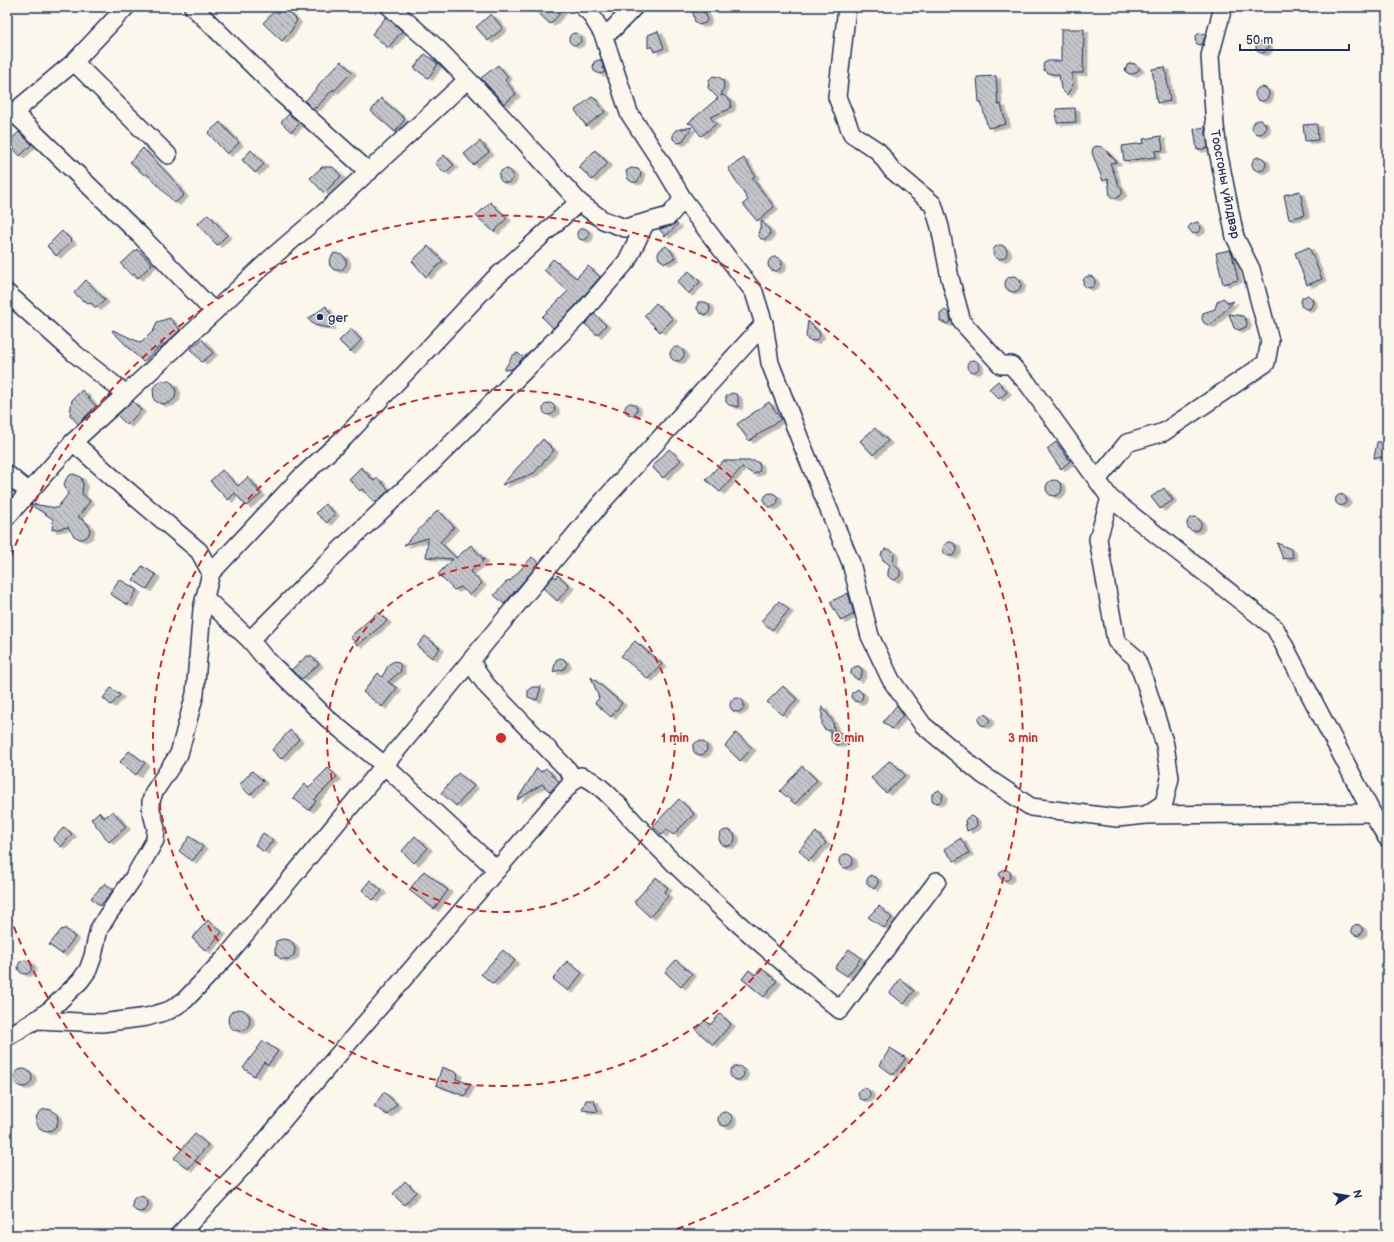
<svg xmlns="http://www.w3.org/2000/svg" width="1394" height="1242" font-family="'Balsamiq Sans',sans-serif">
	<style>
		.building { fill: url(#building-back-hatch); stroke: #1b2f5e; filter: url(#shadow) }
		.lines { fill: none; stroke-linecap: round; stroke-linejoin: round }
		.street-casing { stroke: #1b2f5e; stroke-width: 20 }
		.street { stroke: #fbf7ec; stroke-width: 17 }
		.ring { fill: none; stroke: #d62828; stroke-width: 2; stroke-dasharray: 7 5 }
		.poi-dot { fill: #1b2f5e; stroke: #fbf7ec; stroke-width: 1.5 }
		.labels { text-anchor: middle; stroke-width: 3; stroke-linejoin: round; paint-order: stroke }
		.street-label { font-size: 13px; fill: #1b2f5e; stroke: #fbf7ec }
		.poi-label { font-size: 13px; fill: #1b2f5e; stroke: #fbf7ec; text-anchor: start }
		.centre { fill: #d62828; stroke: #fbf7ec; stroke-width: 2 }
		.ring-label { font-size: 12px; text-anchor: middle; font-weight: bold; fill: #d62828; stroke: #fbf7ec; stroke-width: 3; stroke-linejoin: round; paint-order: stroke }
	</style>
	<defs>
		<pattern id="building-back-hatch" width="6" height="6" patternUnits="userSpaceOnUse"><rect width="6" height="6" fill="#c3c5c9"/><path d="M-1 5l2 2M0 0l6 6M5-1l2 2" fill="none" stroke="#9ea0a6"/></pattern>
		<filter id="shadow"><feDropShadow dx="4.5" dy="2.5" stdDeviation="0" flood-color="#0004"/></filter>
	</defs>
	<rect width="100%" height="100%" fill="#fbf7ec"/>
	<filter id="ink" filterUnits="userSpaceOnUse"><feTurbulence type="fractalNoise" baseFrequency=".025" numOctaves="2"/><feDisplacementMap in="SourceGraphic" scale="8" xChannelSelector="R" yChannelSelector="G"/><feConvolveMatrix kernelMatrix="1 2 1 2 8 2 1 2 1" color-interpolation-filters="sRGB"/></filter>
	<g filter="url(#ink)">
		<g class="building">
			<path d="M278,7H284L297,20L291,31L282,41L263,23Z"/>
			<path d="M532,7H566L550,24Z"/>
			<path d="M692,8L706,13L707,20L705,23L699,25L695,22Z"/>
			<path d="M491,14L503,28L488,41L476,27Z"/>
			<path d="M386,17L402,31L388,48L372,34Z"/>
			<path d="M1061,29H1084L1083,73H1072L1073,85L1067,95L1061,89L1059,75L1047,73L1044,70L1043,67L1044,63L1048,61H1061Z"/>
			<path d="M658,31L664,48L654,52L652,46L648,48V35Z"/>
			<circle cx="575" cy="39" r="6"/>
			<path d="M1199,33L1206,34L1202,45L1197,44L1195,40L1196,36Z"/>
			<circle cx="1262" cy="47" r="6"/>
			<path d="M425,54L438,64L428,78L414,68Z"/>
			<path d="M598,60H601L605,72L600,74L594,71L593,67L594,62Z"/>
			<path d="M341,61L352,72L334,91L333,89L316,108L315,107L313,109L305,101L319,86L318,85Z"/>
			<path d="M1131,63L1135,64L1140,69L1133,74H1129L1125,71L1127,65Z"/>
			<path d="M498,65L508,77L505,80L516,94L504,104L481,78Z"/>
			<path d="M1165,67L1170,101L1157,103L1152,69Z"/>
			<path d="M713,76L719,77L723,80L724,86L721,96L723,95L731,101V107L728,110L710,117L716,124L701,136L691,123L689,124L688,123L718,98L708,88L709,80Z"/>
			<path d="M996,76L998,105L1001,104L1006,124L988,128L981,102H979L977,77Z"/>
			<circle cx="1262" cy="94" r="7"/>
			<path d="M593,96L605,112L586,126L575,110Z"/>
			<path d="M381,98L405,119L395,132L371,111Z"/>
			<path d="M1075,108L1076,122L1057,123L1056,109Z"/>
			<path d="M289,114L300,123L291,132L281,122Z"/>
			<circle cx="1259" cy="127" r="7"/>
			<path d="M220,122L239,143L227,154L208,133Z"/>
			<path d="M1317,124L1318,140L1305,141L1303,125Z"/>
			<path d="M692,127L682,142L678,143L673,139V133L676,130Z"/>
			<path d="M1205,127L1208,148L1197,150L1194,129Z"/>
			<path d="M19,132L32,144L20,156L8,142Z"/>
			<path d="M1161,136L1163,150L1155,151L1156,157L1124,161L1122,146L1144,143L1143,139Z"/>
			<path d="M480,141L489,152L473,165L464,154Z"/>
			<path d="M1096,146L1102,147L1117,162L1110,163L1119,186L1122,190V194L1117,198H1113L1110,196L1108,179L1103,181L1092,153L1093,148Z"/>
			<path d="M143,148L179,186L178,187L184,195L175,203L146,173L144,175L130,162Z"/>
			<path d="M251,150L264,164L255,173L242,160Z"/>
			<path d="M595,150L608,163L592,180L579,167Z"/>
			<path d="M444,155L454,165L445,173L435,163Z"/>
			<circle cx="1259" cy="164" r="7"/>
			<path d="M744,158L755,176L752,178L774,207L757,221L743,204L748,200L728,168Z"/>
			<path d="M322,167H333L341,176L324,193L310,178Z"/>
			<path d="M631,168L638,169L641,172L640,178L637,182H632L628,179L626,171Z"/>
			<circle cx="506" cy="176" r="7"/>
			<path d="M1300,191L1305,215L1289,219L1284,195Z"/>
			<path d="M490,202L507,218L494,232L476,216Z"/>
			<path d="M208,214L227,235L217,245L197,224Z"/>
			<path d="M762,221L770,231V235L766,239H761L758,234Z"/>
			<path d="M1198,222L1201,228L1200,231L1193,234L1188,228L1191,224Z"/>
			<path d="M676,223L678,225L665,236L659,229L672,226Z"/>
			<circle cx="583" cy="234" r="6"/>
			<path d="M62,231L72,241L56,256L47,246Z"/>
			<circle cx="1000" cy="252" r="7"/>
			<path d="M428,246L443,261L426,277L412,261Z"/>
			<path d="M666,246L671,251L675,258L665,263L659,259L658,254L660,250Z"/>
			<path d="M1309,247L1322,279L1307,285L1295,253Z"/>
			<path d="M137,249L152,264L138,278L134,274L132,276L121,264Z"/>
			<path d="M1230,250L1232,254L1238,280L1223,284L1216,253Z"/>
			<path d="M334,253L343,255L346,260V265L342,270H334L330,266L329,261Z"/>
			<circle cx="775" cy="264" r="7"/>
			<path d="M553,259L576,278L588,266L600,277L575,306L553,328L542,317L568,291L544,270Z"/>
			<path d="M689,271L700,282L688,294L677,282Z"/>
			<circle cx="1089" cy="282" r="6"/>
			<circle cx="1013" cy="284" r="8"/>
			<path d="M86,280L105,300L96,308L91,303L89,304L85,300L83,301L74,293Z"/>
			<path d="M1308,295L1312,299L1313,303L1310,309H1306L1301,306V302L1302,298Z"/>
			<path d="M1223,298L1229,303L1234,301L1212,324L1208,325L1204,323L1202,319L1203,313L1215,309L1217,302Z"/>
			<path d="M698,302H705L709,304L710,308L709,312L706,315L700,313L697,309Z"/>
			<path d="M656,303L673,319L660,332L644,316Z"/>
			<path d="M326,306L331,315L330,328L314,325L308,319Z"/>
			<path d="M945,310L949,313L951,321L947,324L940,321V314Z"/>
			<path d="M594,314L606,325L597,335L585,324Z"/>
			<path d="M1229,314L1243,316L1247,322L1246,327L1239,330L1234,328Z"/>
			<path d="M170,318L180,330L164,345L163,343L143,362L112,331L113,330L141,343L154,330L157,322Z"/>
			<path d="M808,321L819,332L820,336L815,341L808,340L806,336Z"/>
			<path d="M351,329L361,340L350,352L339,341Z"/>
			<path d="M202,339L213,353L202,362L190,349Z"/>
			<circle cx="677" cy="354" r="7"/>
			<path d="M518,353L523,358L512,369L504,370L513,355Z"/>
			<circle cx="973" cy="366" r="6"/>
			<path d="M162,381H169L173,384L176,390L175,398L169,403L161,404L154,400L153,388L158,382Z"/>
			<path d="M998,381L1007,392L999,399L989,389Z"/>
			<path d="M82,390L96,406L78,424L70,415L72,400Z"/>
			<path d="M732,393L736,394L738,397V407L729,405L726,402V396Z"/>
			<path d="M133,401L141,410L127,425L117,415Z"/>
			<path d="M769,402L781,419L749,441L737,424Z"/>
			<circle cx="549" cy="409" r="6"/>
			<circle cx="631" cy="409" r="6"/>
			<path d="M875,428L888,441L873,455L860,441Z"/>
			<path d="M543,439L554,450L534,473L502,485Z"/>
			<path d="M1387,441V457L1374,458L1377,442Z"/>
			<path d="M1056,442L1070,461L1061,469L1047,449Z"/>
			<path d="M669,449L681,460L663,478L652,467Z"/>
			<path d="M723,461H755L759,463L760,468L759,472L753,474L742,467L720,492L706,480Z"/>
			<path d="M361,467L374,481L378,478L389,490L375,503L362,489L360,491L349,479Z"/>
			<path d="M222,470L238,486L248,477L261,494L246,506L235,493L228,500L210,481Z"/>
			<path d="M73,474L79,476L81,478L83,484L82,494L90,501L78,517L87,523L90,528V531L88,536L83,539H80L74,536L68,527L52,530L53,519L31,505L32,504L57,508L68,494L64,485L66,479L70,475Z"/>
			<circle cx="1054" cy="488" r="8"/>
			<path d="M1164,488L1173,500L1160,509L1151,497Z"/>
			<circle cx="771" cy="500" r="7"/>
			<circle cx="1341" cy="500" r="5.5"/>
			<path d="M325,504L335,513L327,523L316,513Z"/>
			<path d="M438,510L454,527L440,542L456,558L471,545L484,560L470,572L482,583L470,595L461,587L454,590L438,574L453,559L426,557L428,538L404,545Z"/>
			<circle cx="1194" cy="524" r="7"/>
			<circle cx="950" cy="549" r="7"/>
			<path d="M1277,543L1291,549L1293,557L1283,559Z"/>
			<path d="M885,549H889L893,551L894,555L893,563L900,571V576L895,580L891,579L888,576V572L890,565L883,560L881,556L882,552Z"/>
			<path d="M532,557L539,563L504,604L494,595L508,580L510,581Z"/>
			<path d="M142,566L156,575L147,589L133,580Z"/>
			<path d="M558,575L570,586L557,601L543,588L554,576L556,578Z"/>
			<path d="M119,579L137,590L128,605L110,594Z"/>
			<path d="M848,593L854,614L841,621L830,602Z"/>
			<path d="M779,601L789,610L772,630L761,621Z"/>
			<path d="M378,612L387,621L358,645L350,637Z"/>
			<path d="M425,636L440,648L432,658L417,646Z"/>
			<path d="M635,641L662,664L648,679L621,656Z"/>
			<path d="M307,656H311L319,664L302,679L291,670Z"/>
			<path d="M560,658L564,659L567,664L564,669L553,672L556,660Z"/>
			<path d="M395,661L400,664L401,671L388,682L397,688L382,707L363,692L378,673L382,677L389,664Z"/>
			<path d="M859,666L862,669V674L858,680L851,675V672L852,669L854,667Z"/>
			<path d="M591,677L622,703L611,717L595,703L599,698Z"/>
			<path d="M783,686L797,699L782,715L767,702Z"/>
			<path d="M532,687H541L537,700L528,697V690Z"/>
			<path d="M111,688L120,695L111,705L103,698Z"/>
			<path d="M858,689L863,694L862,699L859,702L854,701L851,697L852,693Z"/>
			<circle cx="737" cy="705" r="7"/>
			<path d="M897,705L903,715L892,729L883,722Z"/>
			<path d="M822,706L833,722L834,730L841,733L844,736V741L841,744L837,745L833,743L831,739V731L824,729L822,725Z"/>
			<circle cx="984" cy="720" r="5.5"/>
			<path d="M290,730L299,739L281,759L272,750Z"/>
			<path d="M736,733L752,748L740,761L725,746Z"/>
			<circle cx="700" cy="748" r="7"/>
			<path d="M129,751L145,763L136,775L120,762Z"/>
			<path d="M889,761L893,763L905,775L886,793L871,778Z"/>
			<path d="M802,766L817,780L795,804L780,791Z"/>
			<path d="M328,768L337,777L314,800L316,801L309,810L293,798L305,784L309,787Z"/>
			<path d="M537,768L541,772L546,768L559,782L550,792L542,784L517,800Z"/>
			<path d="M252,771L263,781L250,795L239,785Z"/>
			<path d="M458,773L474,786L456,806L441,793Z"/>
			<path d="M939,790L943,795L942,800L938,803L932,801V794Z"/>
			<path d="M679,799L694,814L673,835L667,829L662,835L653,826Z"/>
			<path d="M113,811L126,827L109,842L91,819L99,812L104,818Z"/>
			<path d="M971,816L976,819L977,825L974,828L967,831L965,821L967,818Z"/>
			<path d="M64,827L72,834L61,847L53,839Z"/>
			<circle cx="727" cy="838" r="8"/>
			<path d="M816,832L826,843L809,861L799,850Z"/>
			<path d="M263,833L273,840L264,852L255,845Z"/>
			<path d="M190,836L203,847L192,861L179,851Z"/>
			<path d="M415,836L428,848L414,863L402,851Z"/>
			<path d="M961,838L969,853L954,861L944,849Z"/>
			<circle cx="846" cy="861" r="7"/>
			<circle cx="1005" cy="875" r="5.5"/>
			<path d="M424,871L448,890L434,909L409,890Z"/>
			<path d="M870,875L877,878L878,880V883L874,889L867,884V880Z"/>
			<path d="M656,877L668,888L664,892L668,896L650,917L634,902Z"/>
			<path d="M370,880L382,891L373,900L362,890Z"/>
			<path d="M105,883L113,890L100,906L91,898Z"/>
			<path d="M879,906L892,918L884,928L868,917Z"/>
			<path d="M208,920L222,932L206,951L192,938Z"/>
			<circle cx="1357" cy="930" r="5.5"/>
			<path d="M65,928L75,937L62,954L49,945L62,929L63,930Z"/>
			<path d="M283,939L289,940L292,942L295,948L294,955L288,959H281L276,955L275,952L276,941Z"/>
			<path d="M849,949L861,958L847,976L835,968Z"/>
			<path d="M503,950L515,961L493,984L481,974Z"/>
			<circle cx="25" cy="967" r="7"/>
			<path d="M676,960L692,974L681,987L665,972Z"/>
			<path d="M567,961L582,973L568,991L553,979Z"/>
			<path d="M761,968L777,981L764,997L742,979L749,970L755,975Z"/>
			<path d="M900,979L914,991L904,1004L890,993Z"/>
			<circle cx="239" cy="1020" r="11"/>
			<path d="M720,1014L731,1024L713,1045L696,1030L705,1020L710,1025Z"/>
			<path d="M263,1041L278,1051L268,1065L264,1062L254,1076L243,1068Z"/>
			<path d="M890,1048L906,1058L893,1075L880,1065Z"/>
			<circle cx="737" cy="1073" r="7"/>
			<path d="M442,1067L458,1073L456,1079L470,1084L465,1096L436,1085Z"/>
			<circle cx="23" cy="1078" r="9"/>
			<circle cx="864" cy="1094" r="6"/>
			<path d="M384,1092L397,1104L387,1115L374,1106Z"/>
			<path d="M586,1100H594L598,1112L582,1110Z"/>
			<circle cx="47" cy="1120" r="11"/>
			<circle cx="725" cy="1119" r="7"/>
			<path d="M195,1134L208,1145L188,1169L174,1158Z"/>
			<path d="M405,1181L416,1192L404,1205L393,1194Z"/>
			<circle cx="140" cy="1204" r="8"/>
		</g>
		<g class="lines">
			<g class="street-casing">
				<g id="street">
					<path d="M193,7L282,94L369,172"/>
					<path d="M390,7L438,49L477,89L579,202L603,220L625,228L669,216L683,199"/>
					<path d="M583,7L590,13L603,34L629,113L661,162L683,199L754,292L764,324L770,363L803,447L851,563L870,636L891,680L923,725L983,775L1031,807L1117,818L1146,815L1164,803L1170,778L1165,745L1145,682L1136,658L1116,641L1098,539L1110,498"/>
					<path d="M847,7L837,97L852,134L878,151L892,170L933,204L940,227L950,278L962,322L1001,365H1011L1028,384L1110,498L1275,628L1372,813L1387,838"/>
					<path d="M603,34L613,29L634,7"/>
					<path d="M74,62L168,155"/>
					<path d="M7,118L74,62L126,7"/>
					<path d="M7,293L74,353L126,394L214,312L141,236L14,113"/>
					<path d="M214,312L270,259L327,210L467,80"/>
					<path d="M73,442L121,485L199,551L211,573"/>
					<path d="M7,474L29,492"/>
					<path d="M1097,480L1127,443L1164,432L1266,363L1270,341L1251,269L1235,237L1218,151L1215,126L1210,56L1223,7"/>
					<path d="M7,517L73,442L126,394"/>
					<path d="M205,598L250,640L347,543L429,466L582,313L627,261L646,222"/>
					<path d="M250,640L264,657L328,719L384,765L497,870"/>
					<path d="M471,660L477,672L487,686L568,770L574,780"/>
					<path d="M1146,815L1372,813"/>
					<path d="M36,1020L102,1023L147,1017L170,1010L185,1000L227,956L500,625L603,501L764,324"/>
					<path d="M7,1037L36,1020L51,1009L80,981L88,970L93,956L96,942L99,929L107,916L134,877L155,840L156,828L151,810V801L154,792L179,754L195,694L202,609L211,573L300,478L346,436L493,280L579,202"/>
					<path d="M179,1235L251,1158L320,1076L574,780L581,776C598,780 621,808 633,821C697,890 768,951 840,1010L937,881"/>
				</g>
			</g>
			<use href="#street" class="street"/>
		</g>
	</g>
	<g class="ring">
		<circle cx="501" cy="738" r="174"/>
		<circle cx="501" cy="738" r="348"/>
		<path d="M340 1234A522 522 0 0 1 7 908M7 568A522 522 0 1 1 662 1234"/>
	</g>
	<circle class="poi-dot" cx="320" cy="317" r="4"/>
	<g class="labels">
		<g class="street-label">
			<text transform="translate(1226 184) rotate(79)" y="5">Тоосгоны үйлдвэр</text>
		</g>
		<g class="poi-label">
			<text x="328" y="322">ger</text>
		</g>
	</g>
	<circle cx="501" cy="738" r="6" class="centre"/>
	<g class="ring-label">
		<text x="675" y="742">1 min</text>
		<text x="849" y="742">2 min</text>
		<text x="1023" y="742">3 min</text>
	</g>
	<rect width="1394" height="1242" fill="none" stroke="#fbf7ec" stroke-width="24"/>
	<rect x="12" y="12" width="1370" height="1218" fill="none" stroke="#1b2f5e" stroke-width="1.5" filter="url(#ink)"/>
	<g transform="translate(1348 1196) rotate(78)" stroke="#fbf7ec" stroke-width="3" paint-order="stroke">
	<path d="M0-3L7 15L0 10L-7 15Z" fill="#1b2f5e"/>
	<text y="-6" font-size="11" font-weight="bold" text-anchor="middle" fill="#1b2f5e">N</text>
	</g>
	<path d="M1240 44v6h109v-6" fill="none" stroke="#1b2f5e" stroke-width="2"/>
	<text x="1246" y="44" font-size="12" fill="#1b2f5e" stroke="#fbf7ec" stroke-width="3" paint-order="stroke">50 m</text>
</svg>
